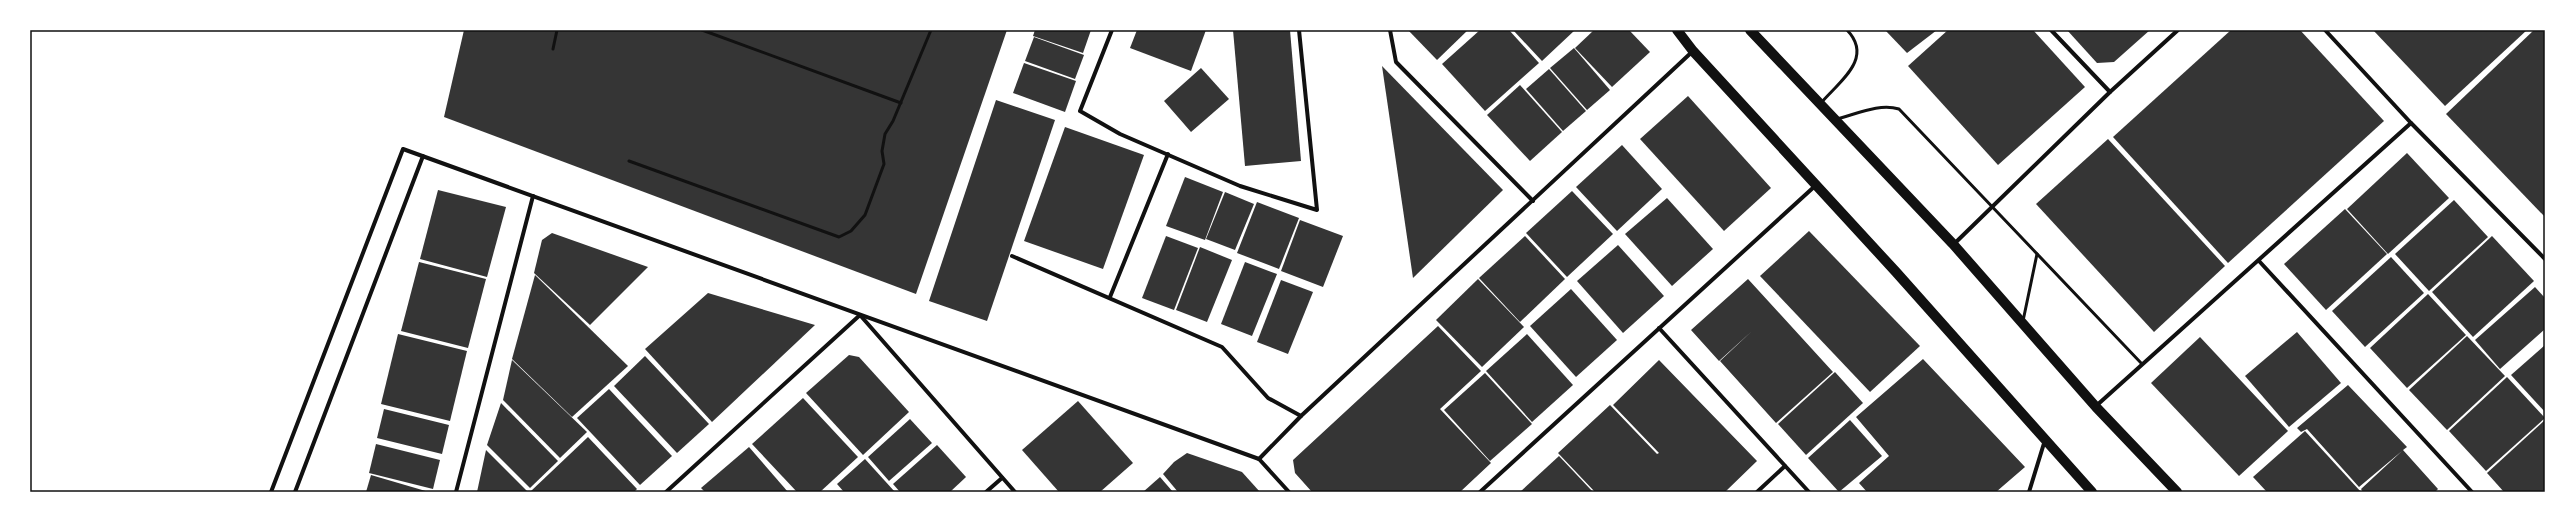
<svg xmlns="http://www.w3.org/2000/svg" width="2575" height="522" font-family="Arial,sans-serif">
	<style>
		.building { fill: #353535 }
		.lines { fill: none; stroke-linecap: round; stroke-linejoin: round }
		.service { stroke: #111; stroke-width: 3 }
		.minor { stroke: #111; stroke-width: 4 }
		.primary { stroke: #111; stroke-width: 10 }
		.neatline { fill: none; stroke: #111; stroke-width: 1.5 }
	</style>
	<rect width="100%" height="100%" fill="#fff"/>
	<g class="building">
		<path d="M464,30H1007L916,294L444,117Z"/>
		<path d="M1035,30H1091L1083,53L1033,36Z"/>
		<path d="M1137,30H1206L1191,71L1130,48Z"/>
		<path d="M1233,30H1290L1301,161L1245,166Z"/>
		<path d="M1408,30H1468L1437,60Z"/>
		<path d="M1480,30H1509L1539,63L1485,111L1442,64Z"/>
		<path d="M1513,30H1575L1542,61Z"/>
		<path d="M1594,30H1629L1650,52L1612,87L1575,48Z"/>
		<path d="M1885,30H1937L1907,53Z"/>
		<path d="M1948,30H2033L2085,87L1998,165L1908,66Z"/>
		<path d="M2067,30H2150L2114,62L2097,63Z"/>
		<path d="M2231,30H2300L2384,121L2228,263L2113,137Z"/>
		<path d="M2373,30H2527L2445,106Z"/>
		<path d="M2534,30H2545V217L2446,114Z"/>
		<path d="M1034,37L1084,55L1075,79L1025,61Z"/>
		<path d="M1574,48L1610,90L1587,110L1550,68Z"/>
		<path d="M1024,63L1076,81L1065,112L1013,93Z"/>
		<path d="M1382,66L1503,190L1413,278Z"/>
		<path d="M1201,68L1229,99L1191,132L1164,101Z"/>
		<path d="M1549,69L1586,111L1563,131L1526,89Z"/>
		<path d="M1520,85L1562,132L1530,161L1487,115Z"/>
		<path d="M1688,96L1771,188L1724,231L1640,139Z"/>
		<path d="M996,100L1055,120L987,321L929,301Z"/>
		<path d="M1065,127L1144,155L1103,269L1024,241Z"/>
		<path d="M2108,139L2225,266L2154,332L2036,204Z"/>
		<path d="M1622,145L1662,189L1617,231L1576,187Z"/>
		<path d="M2407,153L2449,198L2388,254L2347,209Z"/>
		<path d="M1185,177L1223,192L1205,240L1166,226Z"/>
		<path d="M438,190L506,207L487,277L420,259Z"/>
		<path d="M1572,191L1613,234L1567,277L1526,233Z"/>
		<path d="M1225,192L1254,204L1235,250L1206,239Z"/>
		<path d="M1667,198L1713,249L1672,286L1625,234Z"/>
		<path d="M2454,200L2488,237L2429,291L2395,254Z"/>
		<path d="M1257,202L1299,218L1279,269L1237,253Z"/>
		<path d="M2345,209L2387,254L2326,310L2284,264Z"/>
		<path d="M1300,220L1343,236L1323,287L1281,271Z"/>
		<path d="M1809,231L1920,346L1870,392L1760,276Z"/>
		<path d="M552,233L648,267L590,325L534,273L542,240Z"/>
		<path d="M1166,236L1198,248L1174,310L1142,298Z"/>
		<path d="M1525,236L1565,279L1520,322L1479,278Z"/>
		<path d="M2492,236L2534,281L2473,337L2432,292Z"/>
		<path d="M1618,245L1664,296L1623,333L1577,281Z"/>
		<path d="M1200,247L1232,260L1207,322L1176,310Z"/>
		<path d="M2391,257L2424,293L2365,347L2332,311Z"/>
		<path d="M419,262L486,279L468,348L401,331Z"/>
		<path d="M1245,262L1277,274L1252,336L1221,324Z"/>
		<path d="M535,275L628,366L572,417L512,359Z"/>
		<path d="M1478,279L1524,327L1482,367L1436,320Z"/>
		<path d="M1748,279L1833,372L1776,423L1720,361L1752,331L1719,361L1691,330Z"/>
		<path d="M1281,280L1313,292L1288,354L1257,342Z"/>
		<path d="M2535,287L2545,298V329L2500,369L2475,340Z"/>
		<path d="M1571,289L1617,340L1576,377L1530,326Z"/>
		<path d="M708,293L815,325L712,422L645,349Z"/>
		<path d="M2428,294L2466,335L2407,388L2370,348Z"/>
		<path d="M1438,326L1481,371L1440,409L1491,463L1460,492H1312L1295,473L1293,460Z"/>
		<path d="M2297,332L2341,383L2289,427L2245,376Z"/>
		<path d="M398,334L467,351L450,421L381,404Z"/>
		<path d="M1527,334L1573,385L1532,422L1486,371Z"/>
		<path d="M2467,336L2505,376L2447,430L2409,390Z"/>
		<path d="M2200,337L2288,431L2239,476L2151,383Z"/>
		<path d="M2545,345V412L2511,375Z"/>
		<path d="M849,355L859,357L909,412L863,455L806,393Z"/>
		<path d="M645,356L709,424L677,453L614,386Z"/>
		<path d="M1923,359L2025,467L1996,492H1867L1859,483L1889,456L1856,417Z"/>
		<path d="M512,360L587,432L560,458L503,400Z"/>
		<path d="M1659,360L1757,461L1725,492H1595L1558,453L1610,405L1657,454L1659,453L1613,405Z"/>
		<path d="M1835,372L1863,403L1806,455L1778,424Z"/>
		<path d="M1485,373L1532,424L1490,461L1444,410Z"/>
		<path d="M2507,377L2545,418L2486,471L2449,431Z"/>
		<path d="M2348,385L2407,447L2403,450L2438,489L2435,492H2363L2361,489L2402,451L2359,487L2307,429L2301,432L2297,428Z"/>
		<path d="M609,389L672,456L640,485L577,418Z"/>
		<path d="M803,398L858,457L820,492H797L752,444Z"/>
		<path d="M1078,401L1133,463L1100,492H1059L1022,450Z"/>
		<path d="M501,403L558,461L530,488L487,445Z"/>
		<path d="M384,409L449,425L442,454L377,438Z"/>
		<path d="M910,419L932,443L889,481L868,457Z"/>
		<path d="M1850,420L1882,456L1839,492L1808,458Z"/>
		<path d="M2545,420V492H2504L2487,473Z"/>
		<path d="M2305,431L2361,492H2267L2253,477Z"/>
		<path d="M588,437L637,489L634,492H532L531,491Z"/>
		<path d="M376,444L440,460L433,489L369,473Z"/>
		<path d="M937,445L966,477L950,492H900L893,484Z"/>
		<path d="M749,447L788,492H705L701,488Z"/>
		<path d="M486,450L528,492H477Z"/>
		<path d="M1187,453L1242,472L1260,492H1178L1163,474L1174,462Z"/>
		<path d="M1559,456L1593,492H1520Z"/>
		<path d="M865,459L895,492H844L837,484Z"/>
		<path d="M371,475L429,492H366Z"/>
		<path d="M1160,477L1173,492H1143Z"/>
	</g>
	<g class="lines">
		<g class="service">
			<path d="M702,30L901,103"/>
			<path d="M553,49L557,30"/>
			<path d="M1821,103C1840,81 1874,58 1847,30"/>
			<path d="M1837,119C1857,114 1879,103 1899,109L2142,364"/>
			<path d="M629,161L839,237L851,231L865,215L884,164L882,151L885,134L893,121L931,30"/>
			<path d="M2023,321L2037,254"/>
		</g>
		<g class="minor">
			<path d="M1112,30L1080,111L1120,134L1240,186L1317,210L1299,30"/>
			<path d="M1390,30L1396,62L1533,201"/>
			<path d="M2051,30L2110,92"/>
			<path d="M2325,30L2411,123L2545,259"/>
			<path d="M1954,244L2110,92L2178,30"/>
			<path d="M1012,256L1222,347L1268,398L1301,416"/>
			<path d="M2259,261L2472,492"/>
			<path d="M1110,297L1168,154"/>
			<path d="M1659,328L1809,492"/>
			<path d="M2096,406L2411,123"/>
			<path d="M1259,459L1301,416L1693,51"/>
			<path d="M271,492L403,149L1259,459L1289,492"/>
			<path d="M295,492L423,156"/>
			<path d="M456,492L533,196"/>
			<path d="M666,492L860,315L1015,492"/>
			<path d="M986,492L1002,478"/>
			<path d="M1480,492L1815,186"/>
			<path d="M1757,492L1785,466"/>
			<path d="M2029,492L2045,440"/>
		</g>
		<g class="primary">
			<path d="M1677,30L1693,51L1896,272L2092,492"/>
			<path d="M1750,30L1953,244L2096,407L2177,492"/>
		</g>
	</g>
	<rect width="2575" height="522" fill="none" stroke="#ffffff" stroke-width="62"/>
	<rect x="31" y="31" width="2513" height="460" class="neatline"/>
</svg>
